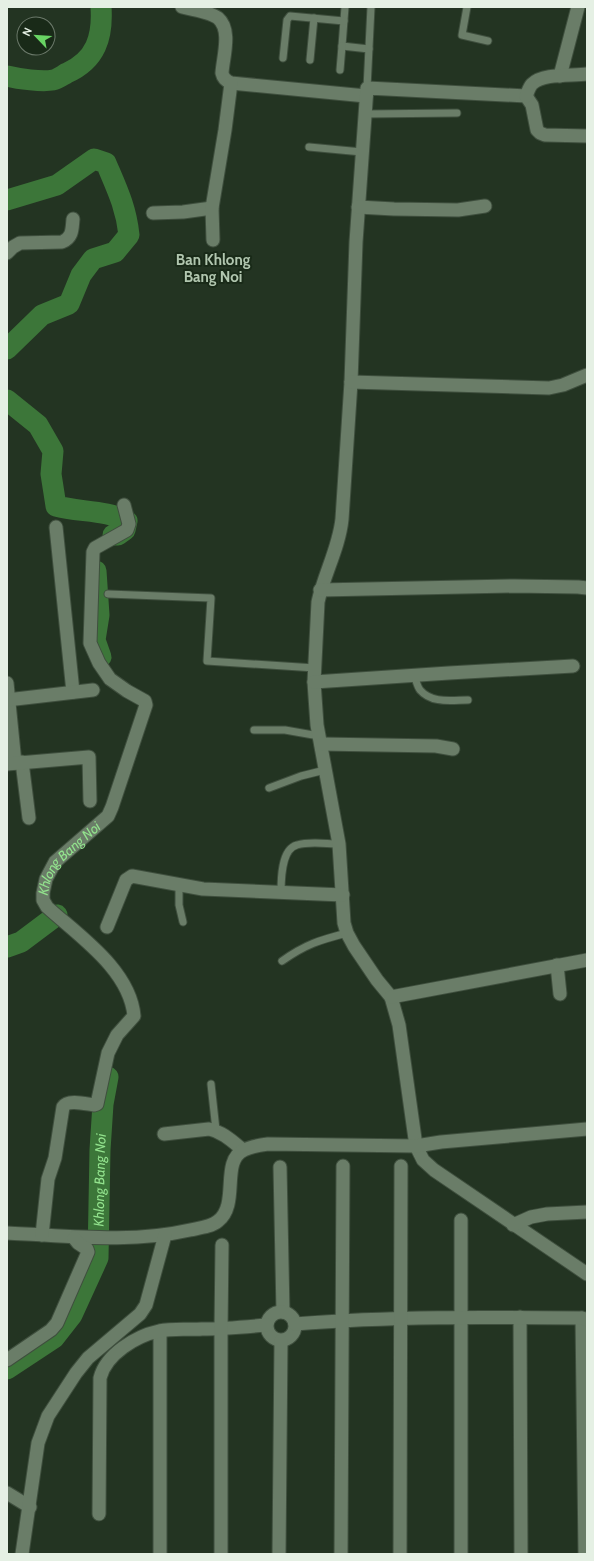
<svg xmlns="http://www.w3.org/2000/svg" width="594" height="1561" font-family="Cabin,sans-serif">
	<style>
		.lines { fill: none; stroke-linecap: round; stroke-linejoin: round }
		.river { stroke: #3c7639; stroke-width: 21 }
		.service-casing { stroke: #3f4f3e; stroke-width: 9 }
		.minor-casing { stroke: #3f4f3e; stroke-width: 15 }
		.service { stroke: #6a7d68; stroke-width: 7 }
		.minor { stroke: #6a7d68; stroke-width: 13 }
		.labels { text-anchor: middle; stroke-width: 4; stroke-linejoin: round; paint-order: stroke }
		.water-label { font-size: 14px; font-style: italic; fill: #92e28d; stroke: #192a18 }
		.quarter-label { font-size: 15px; font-weight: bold; fill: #b1c6af; stroke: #192a18 }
	</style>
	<rect width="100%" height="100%" fill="#233422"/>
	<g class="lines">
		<g class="river">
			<path d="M7,76C19,79 42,82 53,80C58,79 63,75 67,73C96,60 103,37 101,7"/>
			<path d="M7,200L57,185L94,159L106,163C117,189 126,207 129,235L115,252L93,259L81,275L69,304L42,315L7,349"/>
			<path d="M7,400L38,425L53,451L51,474L56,506C78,512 108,510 127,521L125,530L118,535H113"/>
			<path d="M96,571L99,615L95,640L101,657"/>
			<path d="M7,947L21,942L57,915"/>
			<path id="s1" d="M7,1369L54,1338L72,1315L98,1258L100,1150L103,1104L108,1077"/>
		</g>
		<g class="service-casing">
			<g id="service">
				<path d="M345,7L342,46L369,49"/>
				<path d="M467,7L462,35L488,41"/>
				<path d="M283,58L287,20L290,16L344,21"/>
				<path d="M310,60L314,18"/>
				<path d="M340,70L342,46"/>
				<path d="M367,88L371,7"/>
				<path d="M365,114L457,113"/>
				<path d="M309,147L362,152"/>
				<path d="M108,594L211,598L207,661L315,668"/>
				<path d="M414,675C416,680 417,686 420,690C432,704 452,700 468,700"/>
				<path d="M254,730H285L319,736"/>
				<path d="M269,788L301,776L325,770"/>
				<path d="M179,885V905L183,922"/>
				<path d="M281,893C281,880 281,849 297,845C310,841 326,844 339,844"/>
				<path d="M282,961C306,944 320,940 347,933"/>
				<path d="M211,1084L216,1130"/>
			</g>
		</g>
		<g class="minor-casing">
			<g id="minor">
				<path d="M182,7C191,9 210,12 218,18C232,30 223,57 222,73C223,78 226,81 231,83L366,96"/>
				<path d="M560,76L578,7"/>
				<path d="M526,96L367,88L356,242L351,382L342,519C339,548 324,574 318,602L314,682L317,725L339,844L344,923L347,933L354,946L377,980L391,997L399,1025L416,1146L423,1160L434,1170L587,1274"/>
				<path d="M526,96L532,105L537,130L540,133L545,135L587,136"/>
				<path d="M526,96C528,92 529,87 532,84C543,73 571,76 587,74"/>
				<path d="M358,207L394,209L458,210L485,206"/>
				<path d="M153,213L183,212L212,208"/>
				<path d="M213,240L212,208L225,130L231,83"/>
				<path d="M7,253L13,247L20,243L62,242C73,238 72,228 73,219"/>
				<path d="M351,382L549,388L563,385L587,375"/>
				<path d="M56,527L73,692"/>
				<path d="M320,590L514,586L578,587L587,588"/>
				<path d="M314,682L449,673L573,666"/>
				<path d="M7,683L15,763"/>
				<path d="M7,700L93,690"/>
				<path d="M321,744L436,746L453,749"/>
				<path d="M22,762L29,818"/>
				<path d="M7,764L89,757L90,801"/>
				<path d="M107,927L126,880L132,876L203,889L343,895"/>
				<path d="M557,965L560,994"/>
				<path d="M391,997L587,960"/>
				<path d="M164,1134L209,1129C223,1132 232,1141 243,1150"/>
				<path d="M280,1167L283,1312"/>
				<path d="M461,1220V1554"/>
				<path d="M513,1225L531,1217L547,1214L587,1212"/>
				<path d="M7,1233C19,1234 31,1234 44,1235C92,1238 142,1241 190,1230C199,1228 211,1227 218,1221C240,1204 220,1161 244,1150C252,1146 260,1145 268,1144L416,1146L441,1142L587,1129"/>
				<path id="s2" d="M42,1235L48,1179L55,1158L63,1107C68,1099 86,1104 94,1105L97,1104L108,1053L117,1035L134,1016C130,970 79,936 47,907L43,900V893L46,879L55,862L108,816L112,807L146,705L145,701L127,691L110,679L99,663L90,643L93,552L95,548L127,530L129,524L124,505"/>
				<circle cx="281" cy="1326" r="14"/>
				<path d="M520,1317L521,1554"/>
				<path d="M582,1318L585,1554"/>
				<path d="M295,1324C391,1316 486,1317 582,1318L587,1320"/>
				<path d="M160,1331V1554"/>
				<path d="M7,1360L51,1330L57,1323L88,1252L87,1249L78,1243L74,1238"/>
				<path d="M7,1493L30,1507"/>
				<path d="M99,1514L100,1378C106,1354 136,1336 159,1331C173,1328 188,1330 202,1329C224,1329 245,1327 266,1325"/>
				<path d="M22,1554L38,1443L48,1416L76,1373L88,1358L140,1314L146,1305L165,1235"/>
				<path d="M221,1554V1329L222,1245"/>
				<path d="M279,1554L281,1341"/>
				<path d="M341,1554L343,1166"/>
				<path d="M400,1554L401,1166"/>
			</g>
		</g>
		<use href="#service" class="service"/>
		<use href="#minor" class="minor"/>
	</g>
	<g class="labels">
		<g class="water-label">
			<text dy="5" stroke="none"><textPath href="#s2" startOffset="466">Khlong Bang Noi</textPath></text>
			<text dy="5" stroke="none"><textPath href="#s1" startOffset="226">Khlong Bang Noi</textPath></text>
		</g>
		<g class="quarter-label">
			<text x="213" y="265">Ban Khlong<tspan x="213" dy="17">Bang Noi</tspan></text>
		</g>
	</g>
	<rect width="594" height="1561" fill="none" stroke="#e5f0e4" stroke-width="16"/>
	<g transform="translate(36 36) rotate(295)"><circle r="19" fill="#192a18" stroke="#6b796a"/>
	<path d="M0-3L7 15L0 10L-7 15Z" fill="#69d464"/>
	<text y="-6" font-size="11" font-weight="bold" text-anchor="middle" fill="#e5f0e4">N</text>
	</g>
</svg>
